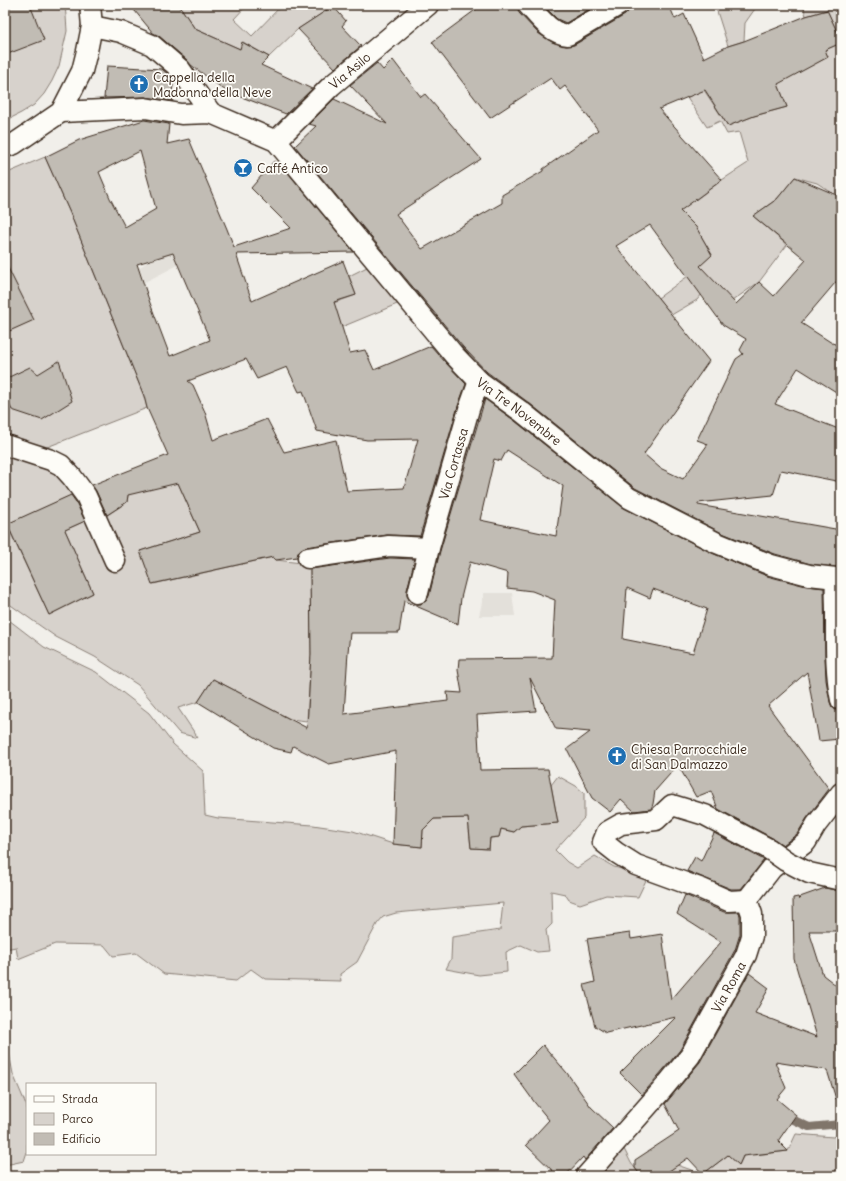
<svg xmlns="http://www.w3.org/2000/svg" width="846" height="1181" font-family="Delius,sans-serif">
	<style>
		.built { fill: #e3e0da }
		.green { fill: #d7d2cc; stroke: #897e75 }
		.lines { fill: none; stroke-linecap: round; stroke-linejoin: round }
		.stream { stroke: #80746b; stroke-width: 8 }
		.building { fill: #c1bcb4; stroke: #3b2a1e; fill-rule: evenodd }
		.minor-casing { stroke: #3b2a1e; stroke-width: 23 }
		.minor { stroke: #fdfcf7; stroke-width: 20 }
		.minor-bridge-casing { stroke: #3b2a1e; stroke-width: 23; stroke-linecap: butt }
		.minor-bridge { stroke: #fdfcf7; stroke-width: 20 }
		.labels { text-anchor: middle; stroke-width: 3.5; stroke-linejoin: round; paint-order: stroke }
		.street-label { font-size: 13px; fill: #3b2a1e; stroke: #fdfcf7 }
		.poi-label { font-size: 13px; fill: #3b2a1e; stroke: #fdfcf7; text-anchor: start }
	</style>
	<rect width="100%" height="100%" fill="#f1efea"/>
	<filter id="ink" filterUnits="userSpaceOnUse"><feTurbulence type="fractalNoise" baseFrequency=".025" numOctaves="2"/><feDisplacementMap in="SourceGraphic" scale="8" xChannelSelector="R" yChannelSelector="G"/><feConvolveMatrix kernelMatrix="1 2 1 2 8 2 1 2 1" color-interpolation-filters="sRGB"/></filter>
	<g filter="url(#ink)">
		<g class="built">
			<path d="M174,252L178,265L143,283L137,269L150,260Z"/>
			<path d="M484,593H512L515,616H479Z"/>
		</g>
		<g class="green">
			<path d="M5,5H65L66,16L67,31L59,66L52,81L44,94L34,105L21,113L5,121Z"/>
			<path d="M179,5H247L234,19L252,36L282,5H335L298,29L269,57L243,42L240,49L195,29Z"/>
			<path d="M715,5H760L757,6L745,23L744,41L728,46Z"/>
			<path d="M803,5H841V40L827,10L806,16Z"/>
			<path d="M841,43V195L834,194L817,183L795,177L777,199L753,216L787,245L759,282L732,301L713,281L697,300L673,314L665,307L658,298L688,276L712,255L696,227L671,202L682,190L694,201L722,180L748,163L739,132L727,134L720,121L707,127L687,97L704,90L728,126L754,116L787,107L773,71L791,76L828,57L825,50Z"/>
			<path d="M45,157L70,213L144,396L147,408L42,449L5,439V174Z"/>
			<path d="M371,265L402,302L320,336L325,306L356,295L349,276Z"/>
			<path d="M5,452L62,472L74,494L7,525L49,615L93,593L65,530L85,521L106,516L127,502L129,489L178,483L200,532L140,551L153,584L273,557L276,560L310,564L311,654L307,721L290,719L213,679L198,702L178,708L198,738L179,733L138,685L95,657L56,637L5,601Z"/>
			<path d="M5,617L44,647L96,672L149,713L173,744L203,771L205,815L218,818L313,825L353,831L393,844L422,847L423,830L434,819L468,818L471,848L489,849L490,838L499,837L501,829L514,832L521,826L558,823L551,785L558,776L576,786L584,793V818L555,850L567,862L577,868L595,856L614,867L648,876L638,897L606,895L580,904L569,900L565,894L551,891L552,924L546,930L549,951L537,952L521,945L506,952L507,972L479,975L446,969L451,959L452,937L500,930L503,903L396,913L383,917L377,924L357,962L340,974L341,981L265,979L251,969L236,981L164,974L136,953L113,956L104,945L55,944L18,959L16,947L5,949Z"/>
			<path d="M5,1044L8,1047L13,1074L27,1107V1152L24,1161L5,1165Z"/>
			<path d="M841,1133V1176H662L677,1165L703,1174L728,1155L739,1165L747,1149L755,1155L788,1151L796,1134L833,1137Z"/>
			<path d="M623,1147L631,1163L641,1176H596Z"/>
		</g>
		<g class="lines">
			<path class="stream" d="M783,1115L809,1127L841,1124"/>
		</g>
		<g class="building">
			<path d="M5,5H30L44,40L5,55Z"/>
			<path d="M130,5H179L195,29L240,49L242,42L269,57L261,65L312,89L286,114L226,91L191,65L187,60L159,36L153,33Z"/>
			<path d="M482,5H517L519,13L538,33L552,42L566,46L574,45L625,15L629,10L630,5H669L675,19L684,14L704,58L728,46L744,41L806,16L827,10L841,40V43L825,50L828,57L778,84L787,107L754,116L728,126L705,90L659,109L722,180L680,211L696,227L712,255L700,266L736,304L759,282L774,296L806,260L753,216L777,199L795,177L841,197V276L801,323L832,343L841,346V395L798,368L775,404L841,430V482L781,470L773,495L698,503V505L841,530V568L811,564L775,554L722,533L635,488L529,403L487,372L463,347L295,146L316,126L309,124L334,99L387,124L350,85L377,63L383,70L393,60L421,97L425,94L481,159L396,214L422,249L502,203V195L543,171V169L598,130L565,86L560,90L551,78L490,118L432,42ZM650,225L723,325L746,339L740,350L743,354L736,359L697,440L708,444L683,479L660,468L644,454L709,361L616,246Z"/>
			<path d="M543,5H596L566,23L557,19Z"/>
			<path d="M333,6L346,21L342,26L361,46L335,68L298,29Z"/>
			<path d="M107,66L162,69L171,77L174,81L171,96L173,101L145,97L104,98Z"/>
			<path d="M144,120L169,124L167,144L189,139L227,229L234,247L291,228L251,188L274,161L277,164L279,162L354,252L236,254L252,301L343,261L356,295L334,302L350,353L365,350L374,370L431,346L446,363L466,384L458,406L420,536L387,535L306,547L301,549L298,553L297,557L276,560L273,557L152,584L140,551L200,532L178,483L128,495L127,502L107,515L96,491L92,485L168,455L147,408L144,396L70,213L45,157L79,140ZM140,151L156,209L125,227L110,198L99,172ZM173,253L210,340L170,356L150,303L137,264ZM246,359L257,379L287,367L299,392L303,391L317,431L367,440L418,439L404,488L347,491L336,440L284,452L267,419L213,440L205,412L193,385L188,381Z"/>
			<path d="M5,262L34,320L5,333Z"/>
			<path d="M59,361L72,401L42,420L12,410L5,396V379L30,367L38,374Z"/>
			<path d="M485,399L515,421L624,508L712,553L767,576L806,586L824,588L825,657L826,680L830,702L832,707L837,711H841V718H837L840,739L819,741L807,672L768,706L829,789L807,818L797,834L783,845L774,839L718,809L711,791L696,797L678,765L655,791L653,804L651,809L634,811L621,799L610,812L592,798L567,749L590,732L556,729L530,678L536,711L477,715L480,770L548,769L558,823L521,826L514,832L501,829L499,837L490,838L489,849L471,848L468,818L434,819L423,830L422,847L393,844L396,751L329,764L293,746L291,752L273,748L198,702L213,679L307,728L311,654L310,569L390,558L415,559L407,590V596L410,601L415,604H421L426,601L429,596L440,551ZM507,450L563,486L556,536L480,520L494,459L501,461ZM470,562L508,573L507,588L532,591L555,600L552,658L459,659L458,670L462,693L447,692L448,701L344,714L348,652L350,633H399L404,601L458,624L461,598ZM627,588L650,598L653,589L707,609L693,653L623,639Z"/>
			<path d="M71,495L76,502L85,521L65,530L93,593L49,615L7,524Z"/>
			<path d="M714,833L764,860L741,889H731L687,871L695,857L701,861Z"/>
			<path d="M825,888L841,891V931H809L823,975L841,989V1098L836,1099L827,1070L775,1062L786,1088L777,1099L796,1115L778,1141L788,1151L743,1156L739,1165L728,1155L703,1174L688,1158L662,1176H641L635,1168V1160L679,1131L665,1104L700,1062L749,973L769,988L755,1013L817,1037L794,959L793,898L798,897L799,900L800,897Z"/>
			<path d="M685,895L724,912H739L740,916V934L735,950L680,1050L642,1095L620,1073L676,1017L606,1033L595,1026L584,985L595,982L587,939L630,933L631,939L662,934L671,1000L721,942L677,914Z"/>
			<path d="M543,1045L567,1073L591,1107L613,1128L585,1160L583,1157L565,1176H558L526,1145L549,1120L535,1103L514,1074Z"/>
		</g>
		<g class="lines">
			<g class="minor-casing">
				<g id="minor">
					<path d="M528,5C539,17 551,34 568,35L619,5"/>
					<path d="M92,26L121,32L152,45L180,69L211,113"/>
					<path id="s1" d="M61,112L145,108L181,114L211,113L276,141L454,355L479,381L522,412L629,498L717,543L771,565L809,575L836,578"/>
					<path id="s2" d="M276,141L331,86L428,5"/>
					<path d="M5,147L14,144L61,112L82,71L87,51L92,26L90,5"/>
					<path d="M5,445L51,460L61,465L72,477L86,496L115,561"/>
					<path d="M308,558L389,546L429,548"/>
					<path d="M836,578C835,590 836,601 836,613C836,642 835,671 841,700"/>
					<path id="s3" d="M418,593L429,548L469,409L479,381"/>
					<path d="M747,900L729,901L702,889L636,865L617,853L603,842L607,832L621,824L656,820L672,805L705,815L769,849"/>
					<path d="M747,900L772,868L806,842L816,825L841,793"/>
					<path id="s4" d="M586,1176L662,1090L690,1056L746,955L752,936V914L747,900"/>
				</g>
			</g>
			<use href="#minor" class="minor"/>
			<g class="minor-bridge-casing">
				<path id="minor-bridge" d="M769,849L786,861L809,873L841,880"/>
			</g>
			<use href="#minor-bridge" class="minor-bridge"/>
		</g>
	</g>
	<defs>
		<g id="church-disc" transform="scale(1)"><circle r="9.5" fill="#1f6fb2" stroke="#fdfcf7"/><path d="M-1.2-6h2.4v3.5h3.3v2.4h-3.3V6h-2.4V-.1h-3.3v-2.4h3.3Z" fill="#fff"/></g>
		<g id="bar-disc" transform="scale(1)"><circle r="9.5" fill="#1f6fb2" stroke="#fdfcf7"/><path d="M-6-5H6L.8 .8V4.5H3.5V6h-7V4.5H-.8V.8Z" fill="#fff"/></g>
	</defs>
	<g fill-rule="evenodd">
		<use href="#church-disc" x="139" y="84"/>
		<use href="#bar-disc" x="243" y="168"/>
		<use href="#church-disc" x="617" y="756"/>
	</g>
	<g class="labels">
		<g class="street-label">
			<text dy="5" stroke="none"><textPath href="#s2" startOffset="102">Via Asilo</textPath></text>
			<text dy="5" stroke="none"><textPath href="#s1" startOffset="586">Via Tre Novembre</textPath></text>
			<text dy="5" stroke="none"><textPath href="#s3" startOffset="134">Via Cortassa</textPath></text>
			<text dy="5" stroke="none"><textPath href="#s4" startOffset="238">Via Roma</textPath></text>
		</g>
		<g class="poi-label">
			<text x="153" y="82">Cappella della<tspan x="153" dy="15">Madonna della Neve</tspan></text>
			<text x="257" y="173">Caffé Antico</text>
			<text x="631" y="754">Chiesa Parrocchiale<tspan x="631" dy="15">di San Dalmazzo</tspan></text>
		</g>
	</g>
	<rect width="846" height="1181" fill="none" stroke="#fdfcf7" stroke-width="20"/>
	<rect x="10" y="10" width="826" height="1161" fill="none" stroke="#3b2a1e" stroke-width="1.5" filter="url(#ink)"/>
	<rect x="26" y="1083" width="130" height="72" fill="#fdfcf7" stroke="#afa8a0"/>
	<rect x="34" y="1096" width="20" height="6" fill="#fdfcf7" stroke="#afa8a0"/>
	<text x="62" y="1103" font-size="12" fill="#3b2a1e">Strada</text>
	<rect x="34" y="1113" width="20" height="12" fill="#d7d2cc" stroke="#afa8a0"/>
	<text x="62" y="1123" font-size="12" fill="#3b2a1e">Parco</text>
	<rect x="34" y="1133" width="20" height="12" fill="#c1bcb4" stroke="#afa8a0"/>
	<text x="62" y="1143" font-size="12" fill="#3b2a1e">Edificio</text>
</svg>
